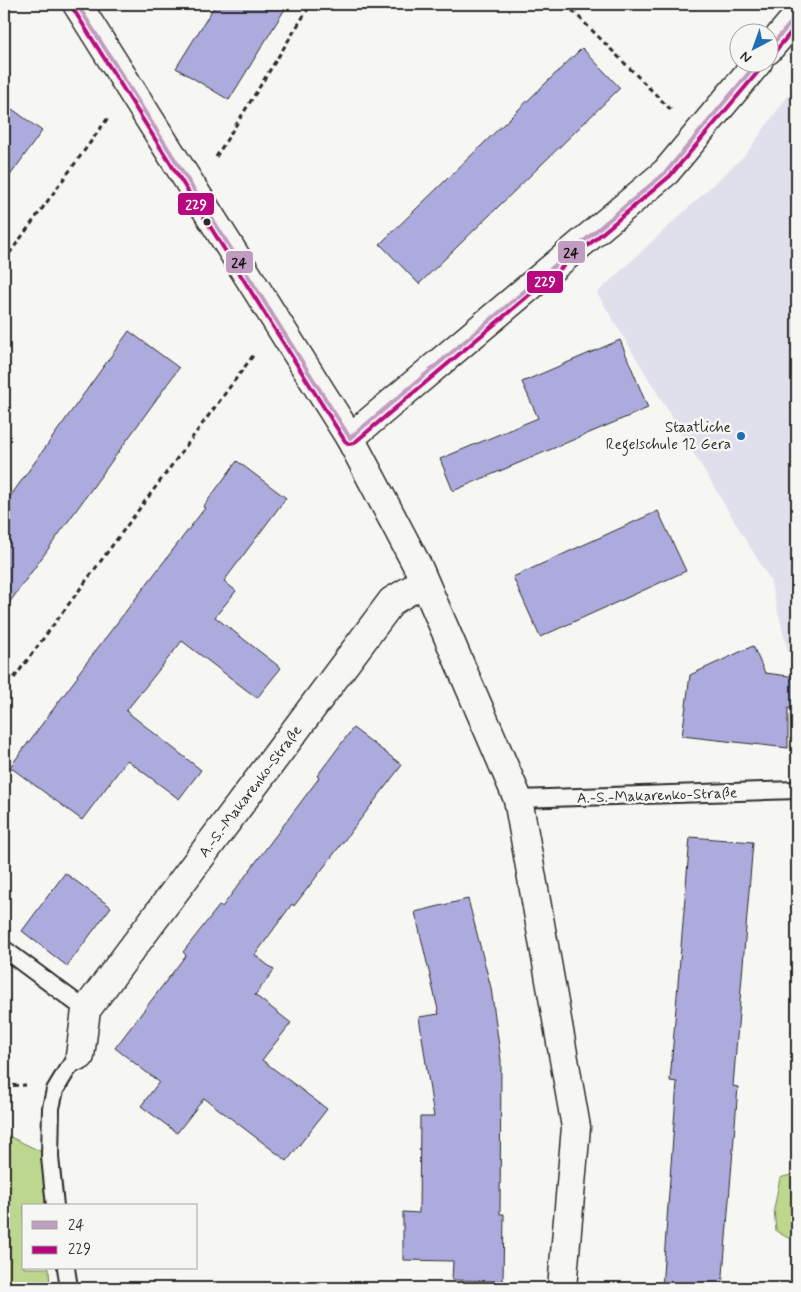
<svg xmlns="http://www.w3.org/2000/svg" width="801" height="1292" font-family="Mynerve,sans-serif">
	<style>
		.built { fill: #e0e0ec }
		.green { fill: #bdd78e; stroke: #74815c }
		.building { fill: #adabdd; stroke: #2b2b2b }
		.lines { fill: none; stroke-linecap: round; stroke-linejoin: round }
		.lane-casing { stroke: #2b2b2b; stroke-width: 20 }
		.street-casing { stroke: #2b2b2b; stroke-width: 31 }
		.path { stroke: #2b2b2b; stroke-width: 3; stroke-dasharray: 5 4; stroke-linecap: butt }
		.lane { stroke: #f6f6f2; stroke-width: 16 }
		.street { stroke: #f6f6f2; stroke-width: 28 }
		.bus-1-casing { stroke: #f6f6f2; stroke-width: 8 }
		.bus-2-casing { stroke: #f6f6f2; stroke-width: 8 }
		.bus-1 { stroke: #c09cc0; stroke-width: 4 }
		.bus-2 { stroke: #b7087f; stroke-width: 4 }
		.bus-dot { fill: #2b2b2b; stroke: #f6f6f2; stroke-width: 2 }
		.poi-dot { fill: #1f6fb2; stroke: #f6f6f2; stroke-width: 2 }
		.labels { text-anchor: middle; stroke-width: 5; stroke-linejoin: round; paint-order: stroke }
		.poi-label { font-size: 15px; fill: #2b2b2b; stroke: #f6f6f2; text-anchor: end }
		.street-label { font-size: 15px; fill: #2b2b2b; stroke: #f6f6f2 }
		.line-badge { stroke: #f6f6f2; stroke-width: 2 }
		.badge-label { font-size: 14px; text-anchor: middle; font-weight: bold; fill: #fff }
		.pale-badge-label { font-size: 14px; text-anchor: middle; font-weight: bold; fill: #111 }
	</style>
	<rect width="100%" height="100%" fill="#f6f6f2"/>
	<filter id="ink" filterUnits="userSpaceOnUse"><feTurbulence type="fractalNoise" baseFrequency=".02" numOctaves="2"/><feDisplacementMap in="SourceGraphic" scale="10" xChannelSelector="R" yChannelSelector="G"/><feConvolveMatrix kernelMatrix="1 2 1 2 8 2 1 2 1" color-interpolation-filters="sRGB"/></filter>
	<g filter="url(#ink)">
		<path class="built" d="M797,83V653L788,652L770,580L597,293L746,154Z"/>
		<g class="green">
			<path d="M4,1134L42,1152L45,1206H24V1268H49L50,1288H4Z"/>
			<path d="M797,1173V1232L788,1238L776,1231L774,1209L780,1178Z"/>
		</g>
		<g class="building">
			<path d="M216,4H288L229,100L176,68Z"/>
			<path d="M582,48L620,88L419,284L380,244Z"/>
			<path d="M4,103L42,131L4,184Z"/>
			<path d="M129,331L179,368L4,610V505Z"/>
			<path d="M620,340L648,408L453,491L440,459L538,418L522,382Z"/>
			<path d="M237,461L286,498L224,581L236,591L215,617L281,668L257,698L182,641L126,711L201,770L179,799L127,760L82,820L10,767L78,676L77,675L205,508L203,507Z"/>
			<path d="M658,511L686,571L540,637L513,577Z"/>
			<path d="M753,646L765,673L797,677V709L788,708V748L682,736L690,675Z"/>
			<path d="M353,728L402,765L294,906L292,904L255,955L274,970L255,995L291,1023L262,1060L327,1109L287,1161L204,1098L177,1133L141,1106L159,1082L115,1048L186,955L183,952L219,906L222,907L319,778L317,776Z"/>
			<path d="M690,837L753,842L733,1086L738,1087L722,1288H662L677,1082L670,1081Z"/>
			<path d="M65,873L111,907L67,966L22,931Z"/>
			<path d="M468,899L491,988L501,1060L500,1214H504L503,1281L452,1280L453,1261L403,1260V1212L419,1213L420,1117H434L419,1017L439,1014L415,912Z"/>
		</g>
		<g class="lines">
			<g class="lane-casing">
				<g id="lane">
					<path d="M518,799L797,790"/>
					<path d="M4,949L86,1010"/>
					<path d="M55,1206L50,1157L51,1108L55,1090L67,1070L80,1056"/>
					<path d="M66,1268L69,1288"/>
				</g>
			</g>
			<g class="street-casing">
				<g id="street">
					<path d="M77,4L350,438L418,567L518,799L576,1127L562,1288"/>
					<path d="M768,50L797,16"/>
					<path d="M350,438L666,172L758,62"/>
					<path d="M80,1056L86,1010L392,601L424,582"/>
				</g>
			</g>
			<g class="path">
				<path d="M566,4L671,110"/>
				<path d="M216,157L311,4"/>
				<path d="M4,261L108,118"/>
				<path d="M14,678L255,353"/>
				<path d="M4,1086L26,1085"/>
			</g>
			<use href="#lane" class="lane"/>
			<use href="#street" class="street"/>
			<g class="bus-1-casing">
				<g id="bus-1">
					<path d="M77,4L350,438L666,172L758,62"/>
					<path d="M768,49L797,16"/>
				</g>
			</g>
			<g class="bus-2-casing">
				<g id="bus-2">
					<path d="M72,7L345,441L349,444L354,443L670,176L763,66"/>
					<path d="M773,54L797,25"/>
				</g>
			</g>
			<use href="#bus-1" class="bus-1"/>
			<use href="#bus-2" class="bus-2"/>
		</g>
	</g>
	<circle class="bus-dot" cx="207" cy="222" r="4.5"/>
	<circle class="poi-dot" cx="741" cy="436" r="5"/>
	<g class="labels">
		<g class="poi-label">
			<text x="731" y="432">Staatliche<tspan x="731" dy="17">Regelschule 12 Gera</tspan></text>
		</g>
		<g class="street-label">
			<text transform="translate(250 791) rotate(-53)" y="5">A.-S.-Makarenko-Straße</text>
			<text transform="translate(657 795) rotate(-2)" y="5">A.-S.-Makarenko-Straße</text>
		</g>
	</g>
	<g class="line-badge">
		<rect x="177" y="192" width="38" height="24" rx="5" fill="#b7087f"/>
		<rect x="557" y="240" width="29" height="24" rx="5" fill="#c09cc0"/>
		<rect x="225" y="250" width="29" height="24" rx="5" fill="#c09cc0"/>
		<rect x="526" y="270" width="38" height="24" rx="5" fill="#b7087f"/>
	</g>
	<g class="badge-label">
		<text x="196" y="209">229</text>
		<text x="545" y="286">229</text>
	</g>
	<g class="pale-badge-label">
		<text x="571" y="257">24</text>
		<text x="239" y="267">24</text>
	</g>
	<rect width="801" height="1292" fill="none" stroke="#f6f6f2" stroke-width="20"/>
	<rect x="10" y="10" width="781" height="1272" fill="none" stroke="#2b2b2b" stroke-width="2" filter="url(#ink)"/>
	<rect x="22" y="1204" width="175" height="65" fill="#f6f6f2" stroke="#a5a5a2"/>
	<rect x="32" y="1221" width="25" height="8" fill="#c09cc0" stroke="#a5a5a2"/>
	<text x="68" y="1230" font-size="15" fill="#2b2b2b">24</text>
	<rect x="32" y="1246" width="25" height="8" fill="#b7087f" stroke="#a5a5a2"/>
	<text x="68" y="1254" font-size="15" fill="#2b2b2b">229</text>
	<g transform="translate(754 48) rotate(221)"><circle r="24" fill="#f6f6f2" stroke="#a5a5a2"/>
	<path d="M0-4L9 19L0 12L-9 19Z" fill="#1f6fb2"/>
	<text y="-8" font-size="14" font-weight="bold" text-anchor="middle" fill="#2b2b2b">N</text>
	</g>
</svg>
